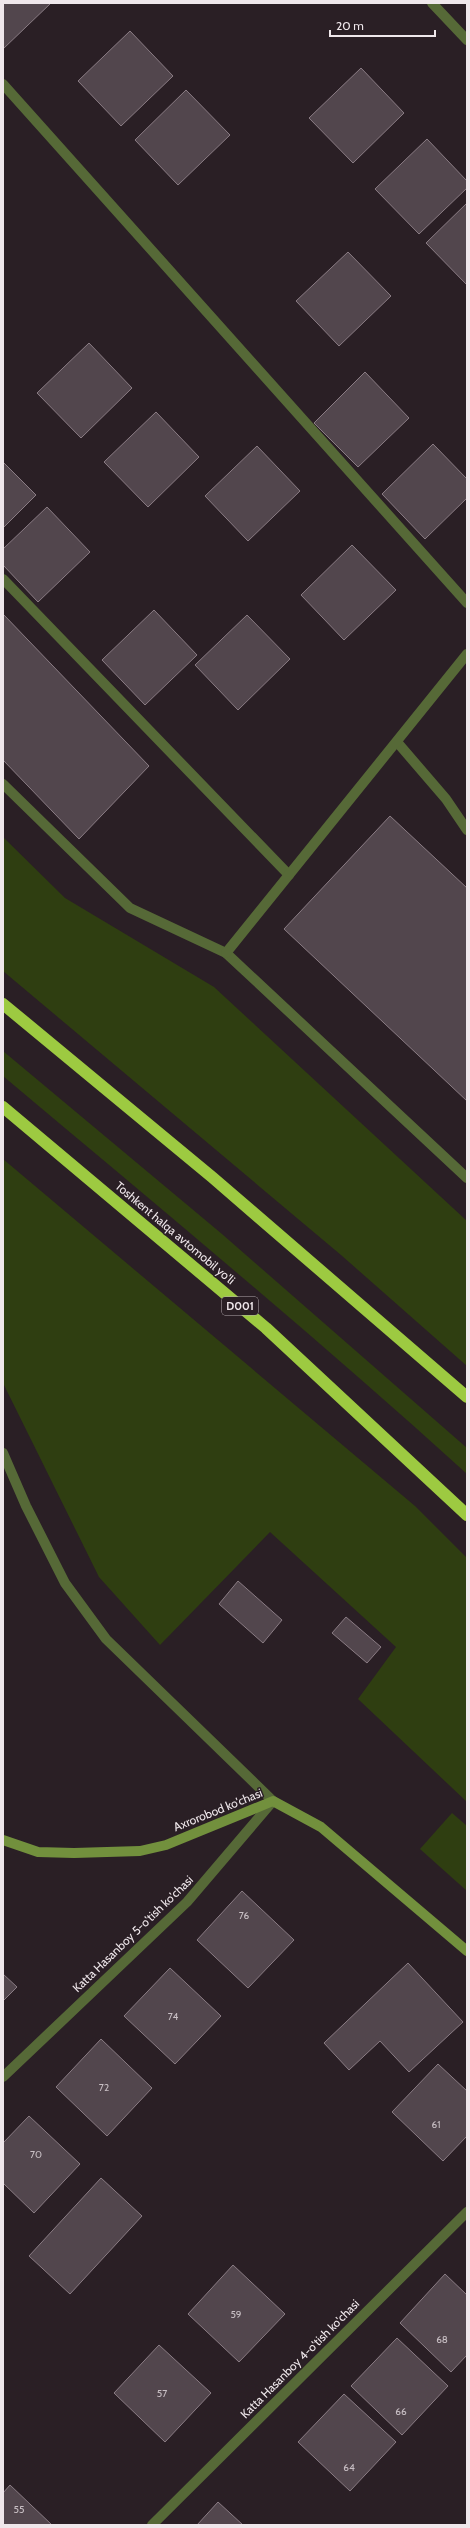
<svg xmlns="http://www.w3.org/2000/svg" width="470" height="2528" font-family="Cabin,sans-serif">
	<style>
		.green { fill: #2f3e11 }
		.building { fill: #52464d; stroke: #8a7c84 }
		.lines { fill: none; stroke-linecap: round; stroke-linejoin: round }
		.street { stroke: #566937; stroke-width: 10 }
		.secondary { stroke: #72903d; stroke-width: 10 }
		.highway { stroke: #9dca41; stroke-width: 12 }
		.labels { text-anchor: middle; stroke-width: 3; stroke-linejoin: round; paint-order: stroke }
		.number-label { font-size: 10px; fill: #c8bfc4 }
		.shield { fill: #2a1f25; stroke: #b4abb0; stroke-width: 1 }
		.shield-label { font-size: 11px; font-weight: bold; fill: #efe7eb }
		.street-label { font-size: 12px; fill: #efe7eb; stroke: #2a1f25 }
	</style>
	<rect width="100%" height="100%" fill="#2a1f25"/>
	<g class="green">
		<path d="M3,837L65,898L214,987L467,1221V1366L341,1255L3,971Z"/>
		<path d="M3,1051L222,1234L467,1448V1474C316,1337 159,1207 3,1076Z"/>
		<path d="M3,1159L415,1506L467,1558V1802L358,1699L396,1647L270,1532L160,1645L99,1577L3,1383Z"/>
		<path d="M452,1813L467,1826V1891L420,1849Z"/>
	</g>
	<g class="building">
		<path d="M3,3H51L3,49Z"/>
		<path d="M130,31L173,76L121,126L78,81Z"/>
		<path d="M361,68L404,113L353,163L309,118Z"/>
		<path d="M186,90L230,135L178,185L135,140Z"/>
		<path d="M427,139L467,181V188L419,234L375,189Z"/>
		<path d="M467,203V285L426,243Z"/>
		<path d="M348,252L391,296L339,346L296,301Z"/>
		<path d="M89,343L132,388L81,438L37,393Z"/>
		<path d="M365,372L409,418L358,467L314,423Z"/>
		<path d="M156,412L199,457L148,507L104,462Z"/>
		<path d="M433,444L467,479V498L425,539L382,494Z"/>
		<path d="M257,446L300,491L248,541L205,496Z"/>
		<path d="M3,462L36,495L3,528Z"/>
		<path d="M47,507L90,552L38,602L3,565V549Z"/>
		<path d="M352,545L396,590L344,640L301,595Z"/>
		<path d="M154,610L197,655L145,705L102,660Z"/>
		<path d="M3,614L149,766L79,839L3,760Z"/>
		<path d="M247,615L290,659L238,710L195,665Z"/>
		<path d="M390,816L467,888V1101L284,929Z"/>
		<path d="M238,1581L282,1620L263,1643L219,1604Z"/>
		<path d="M346,1617L381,1647L367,1663L332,1633Z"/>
		<path d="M242,1891L294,1940L248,1988L197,1940Z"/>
		<path d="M408,1963L463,2022L409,2072L380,2041L349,2070L324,2043Z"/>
		<path d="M170,1968L221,2016L175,2064L124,2016Z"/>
		<path d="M3,1974L17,1987L3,2001Z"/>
		<path d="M101,2039L152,2088L107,2136L56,2087Z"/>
		<path d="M438,2064L467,2091V2136L443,2161L392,2112Z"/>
		<path d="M29,2116L80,2164L34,2213L3,2183V2143Z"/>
		<path d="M101,2178L142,2216L70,2294L29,2256Z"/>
		<path d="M233,2265L285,2314L239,2362L188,2314Z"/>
		<path d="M445,2274L467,2295V2355L451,2372L400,2323Z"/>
		<path d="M397,2338L448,2386L402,2435L351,2386Z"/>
		<path d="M159,2345L211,2393L165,2442L114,2393Z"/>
		<path d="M344,2394L396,2442L350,2491L298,2442Z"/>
		<path d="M10,2485L52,2525H3V2493Z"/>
		<path d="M218,2502L243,2525H197Z"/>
	</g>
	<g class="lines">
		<g class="street">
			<path d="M432,3L467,40"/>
			<path d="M3,84L467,603"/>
			<path d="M3,579L289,875"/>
			<path d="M397,742L446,799L467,830"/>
			<path d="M3,784L130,908L226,953L467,1178"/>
			<path d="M226,953L467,654"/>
			<path d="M3,1453L26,1506L65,1583L106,1639L273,1801L187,1902L3,2077"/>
			<path d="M152,2525L467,2212"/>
		</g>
		<path class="secondary" d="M3,1840L38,1852L74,1853L140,1851L166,1845L273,1801L321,1827L467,1951"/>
		<g class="highway">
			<path d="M3,1004L212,1177L467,1397"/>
			<path d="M3,1107L266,1328L467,1515"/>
		</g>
	</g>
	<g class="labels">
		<g class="number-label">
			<text x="244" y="1919">76</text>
			<text x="173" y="2020">74</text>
			<text x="104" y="2091">72</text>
			<text x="436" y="2128">61</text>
			<text x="36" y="2158">70</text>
			<text x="236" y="2318">59</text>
			<text x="442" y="2343">68</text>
			<text x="162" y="2397">57</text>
			<text x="401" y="2415">66</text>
			<text x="349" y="2471">64</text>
			<text x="19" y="2513">55</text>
		</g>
		<rect class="shield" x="222" y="1297" width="36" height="18" rx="3"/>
		<g class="shield-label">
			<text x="240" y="1310">D001</text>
		</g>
		<g class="street-label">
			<text transform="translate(175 1233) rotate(40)" y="4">Toshkent halqa avtomobil yo'li</text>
			<text transform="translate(218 1810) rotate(-22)" y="4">Axrorobod ko'chasi</text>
			<text transform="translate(133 1934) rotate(-44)" y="4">Katta Hasanboy 5-o'tish ko'chasi</text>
			<text transform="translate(300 2359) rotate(-45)" y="4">Katta Hasanboy 4-o'tish ko'chasi</text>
		</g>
	</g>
	<rect width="470" height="2528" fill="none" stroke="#efe7eb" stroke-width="8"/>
	<path d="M330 30v6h105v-6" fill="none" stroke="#efe7eb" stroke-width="2"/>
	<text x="336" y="30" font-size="12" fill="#efe7eb" stroke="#2a1f25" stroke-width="3" paint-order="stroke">20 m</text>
</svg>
